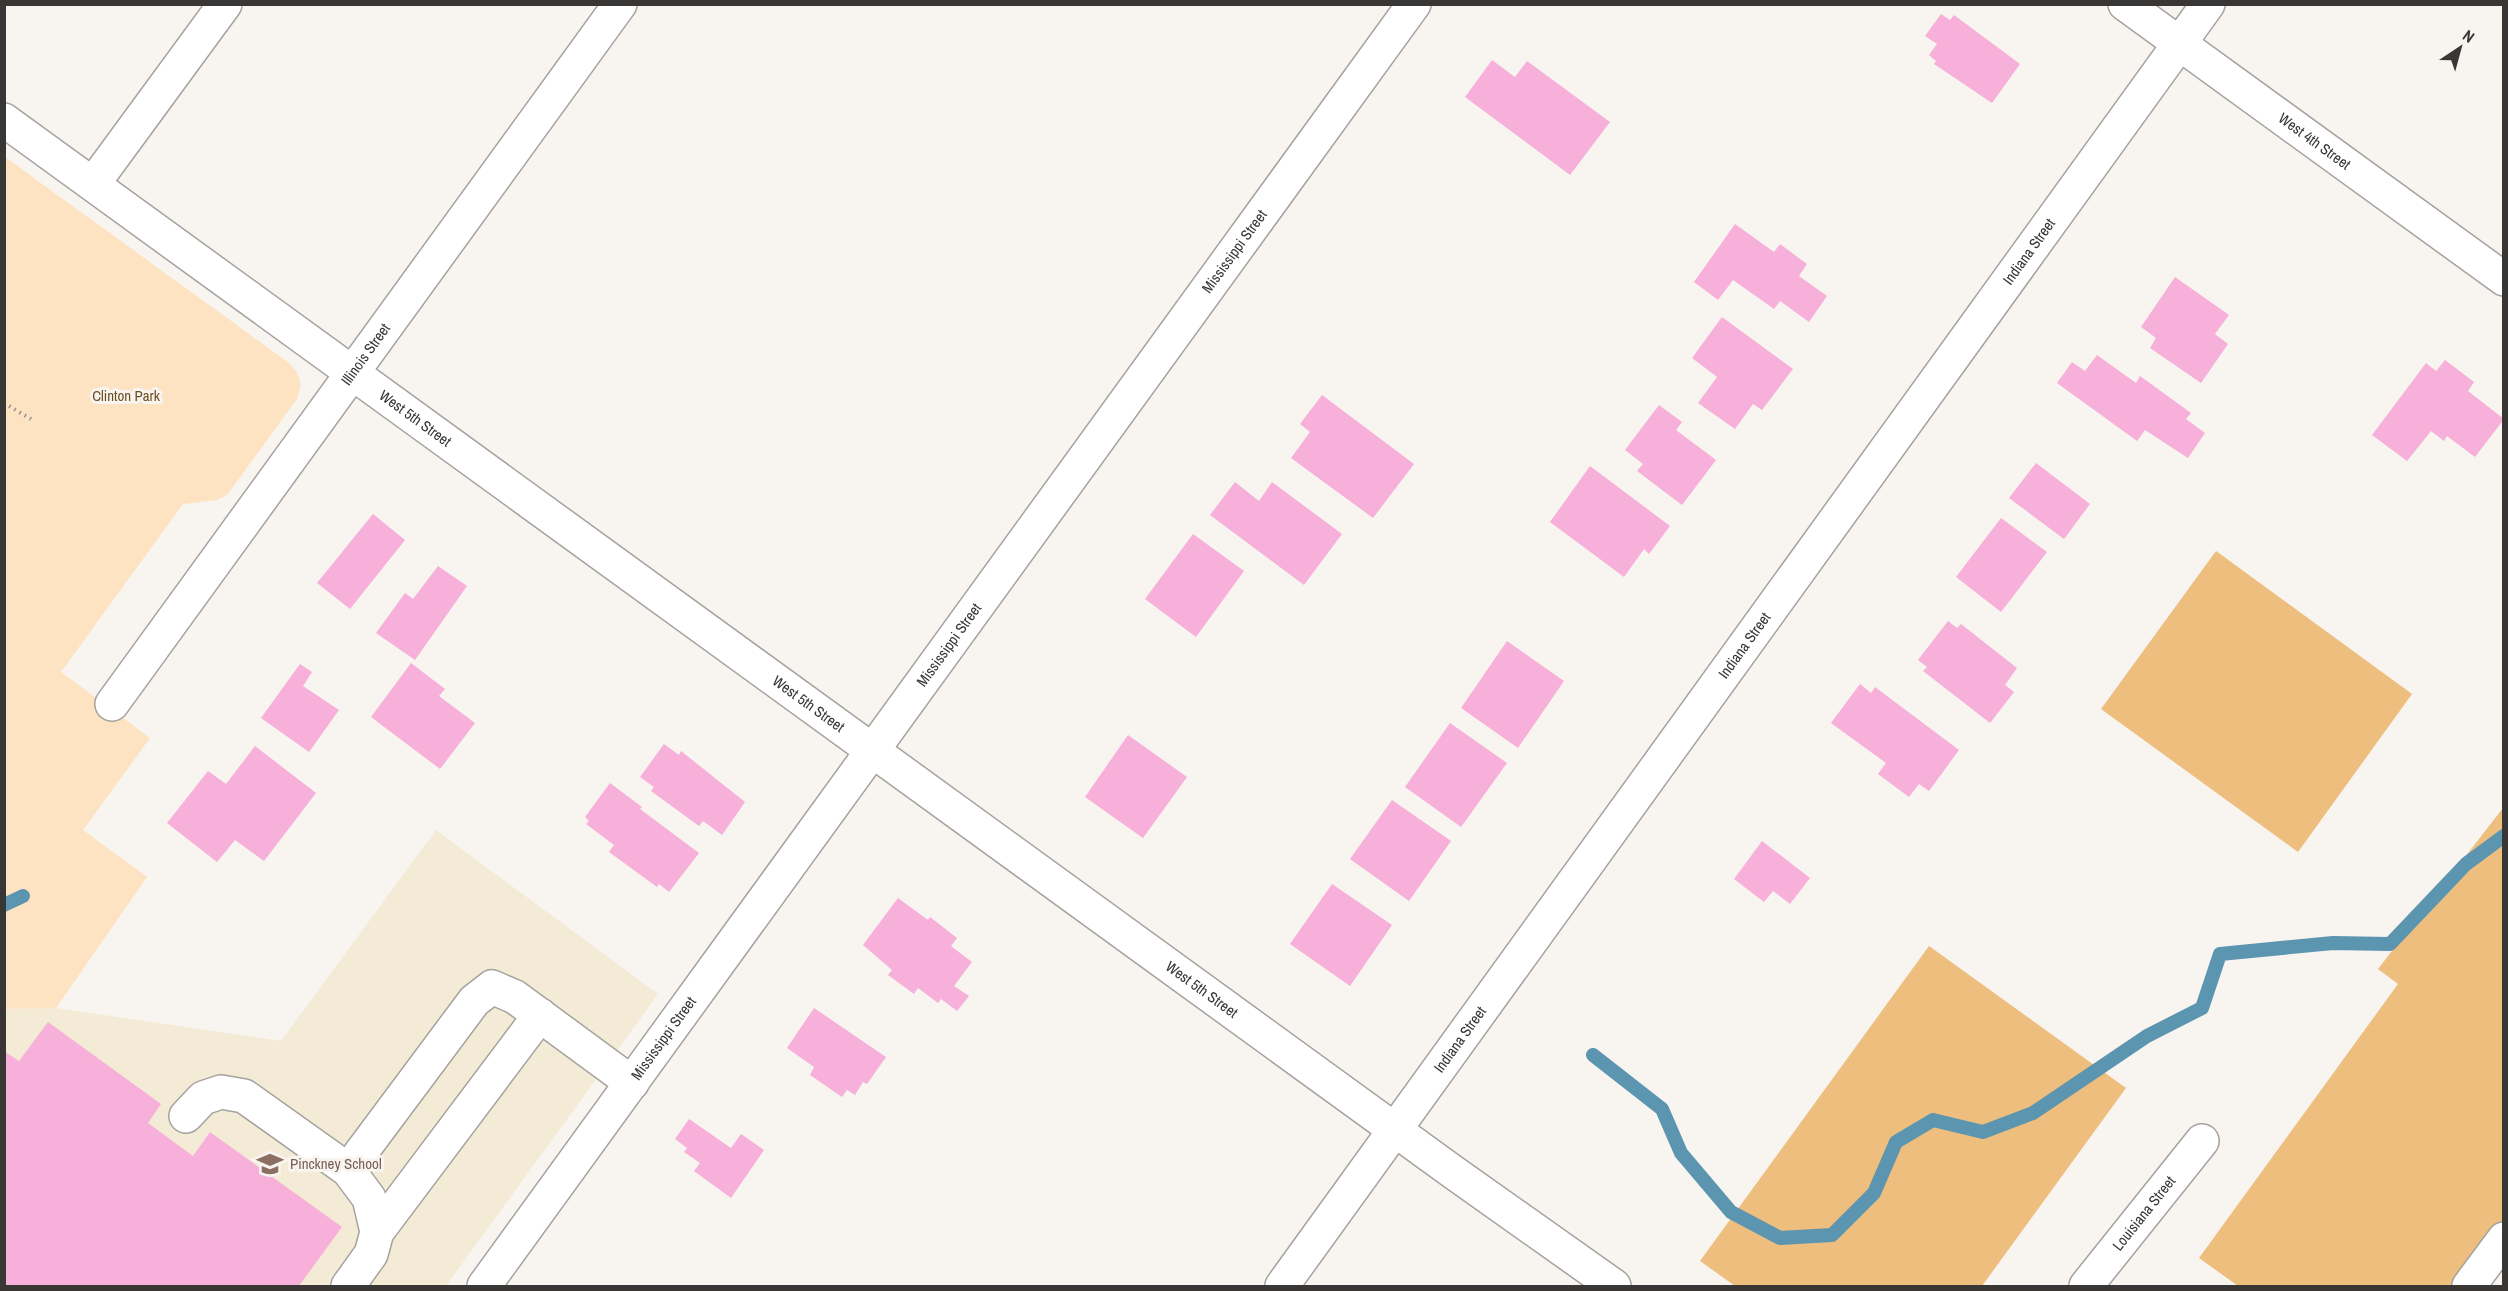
<svg xmlns="http://www.w3.org/2000/svg" width="2508" height="1291" font-family="'Archivo Narrow',sans-serif">
	<style>
		.education { fill: #f3ebd5 }
		.green { fill: #fde3c1 }
		.forest { fill: #edbe7e }
		.lines { fill: none; stroke-linecap: round; stroke-linejoin: round }
		.stream { stroke: #5b95af; stroke-width: 14 }
		.building { fill: #f7b0d9 }
		.minor-casing { stroke: #a5a29f; stroke-width: 36 }
		.path { stroke: #95928f; stroke-width: 4; stroke-dasharray: 1.5 4.5; stroke-linecap: butt }
		.minor { stroke: #fff; stroke-width: 33 }
		.labels { text-anchor: middle; stroke-width: 6; stroke-linejoin: round; paint-order: stroke }
		.street-label { font-size: 15px; fill: #383735; stroke: #f8f4f0 }
		.park-label { font-size: 15px; fill: #6e4e1f; stroke: #f8f4f0 }
		.education-label { font-size: 15px; fill: #785e54; stroke: #f8f4f0; text-anchor: start }
	</style>
	<rect width="100%" height="100%" fill="#f8f4f0"/>
	<path class="education" d="M436,830L658,994L446,1286H5L4,1009L56,1008L281,1041Z"/>
	<path class="green" d="M5,157L289,363C301,376 303,383 297,399L227,495L217,500L183,504L61,672L150,738L83,830L147,877L56,1008L5,1009Z"/>
	<g class="forest">
		<path d="M2216,551L2412,694L2298,852L2101,709Z"/>
		<path d="M2503,808V1237L2465,1286H2238L2199,1258L2398,984L2378,969Z"/>
		<path d="M1929,946L2126,1088L1982,1286H1735L1700,1261Z"/>
	</g>
	<g class="lines">
		<g class="stream">
			<path d="M4,905L23,896"/>
			<path d="M1593,1055L1662,1109L1681,1153L1731,1212L1780,1238L1832,1235L1874,1193L1896,1142L1933,1120L1983,1132L2033,1113L2147,1036L2202,1008L2220,954L2333,943L2390,944L2466,864L2504,836"/>
		</g>
	</g>
	<g class="building">
		<path d="M1941,14L1950,20L1954,15L2020,64L1992,103L1934,64L1936,61L1929,55L1937,44L1925,36Z"/>
		<path d="M1492,60L1515,77L1527,61L1610,122L1570,175L1465,97Z"/>
		<path d="M1735,224L1774,252L1780,244L1807,264L1799,276L1827,296L1809,322L1780,301L1774,309L1733,280L1718,300L1694,282Z"/>
		<path d="M2175,277L2229,315L2215,334L2228,344L2201,383L2150,348L2156,338L2141,327Z"/>
		<path d="M1722,317L1793,369L1762,410L1753,404L1735,429L1698,403L1717,377L1692,358Z"/>
		<path d="M2097,355L2136,383L2140,376L2191,413L2186,419L2205,433L2188,458L2145,430L2137,441L2057,383L2072,362L2085,371Z"/>
		<path d="M2445,360L2474,382L2468,391L2504,419L2475,457L2447,436L2444,441L2431,431L2407,461L2372,435L2426,363L2436,371Z"/>
		<path d="M1322,395L1414,464L1373,518L1291,458L1310,432L1300,424Z"/>
		<path d="M1659,405L1682,422L1676,430L1716,460L1682,505L1637,471L1643,464L1625,450Z"/>
		<path d="M2036,463L2090,504L2064,539L2009,498Z"/>
		<path d="M1590,466L1670,526L1649,554L1644,549L1624,577L1550,522Z"/>
		<path d="M1235,482L1259,501L1272,482L1342,534L1304,585L1210,515Z"/>
		<path d="M373,514L405,540L350,609L317,583Z"/>
		<path d="M2001,518L2047,552L2001,612L1956,577Z"/>
		<path d="M1193,534L1244,571L1196,637L1145,599Z"/>
		<path d="M438,566L467,586L415,660L376,633L405,593L413,599Z"/>
		<path d="M1948,621L1957,628L1961,624L2017,668L2005,685L2014,692L1990,723L1923,671L1927,667L1918,660Z"/>
		<path d="M1507,641L1564,681L1518,748L1461,708Z"/>
		<path d="M411,663L445,689L439,696L475,723L440,769L371,717Z"/>
		<path d="M300,664L312,672L303,686L339,710L309,752L261,718Z"/>
		<path d="M1860,684L1871,693L1875,687L1959,750L1929,791L1919,784L1909,797L1878,774L1886,763L1831,723Z"/>
		<path d="M1450,723L1507,763L1461,827L1405,787Z"/>
		<path d="M1128,735L1187,777L1143,838L1085,797Z"/>
		<path d="M664,744L679,755L681,751L745,802L722,835L703,821L699,826L651,791L654,787L640,777Z"/>
		<path d="M255,746L316,793L264,861L235,840L217,862L167,823L208,771L226,784Z"/>
		<path d="M610,783L642,807L640,809L699,853L669,892L659,884L657,887L609,852L614,845L586,824L589,821L585,817Z"/>
		<path d="M1392,800L1451,841L1409,901L1350,859Z"/>
		<path d="M1762,841L1810,878L1790,904L1773,891L1764,902L1734,879Z"/>
		<path d="M1332,884L1392,925L1350,986L1290,944Z"/>
		<path d="M898,898L928,920L930,917L957,938L951,946L972,962L954,986L969,996L957,1011L941,999L938,1003L918,988L914,994L888,975L892,970L863,945Z"/>
		<path d="M814,1008L886,1057L867,1084L863,1082L855,1095L847,1090L842,1097L810,1075L814,1067L787,1048Z"/>
		<path d="M48,1022L161,1104L148,1123L193,1156L210,1132L342,1227L299,1286H4V1051L19,1061Z"/>
		<path d="M689,1119L731,1148L741,1134L764,1150L731,1198L694,1171L700,1163L684,1152L687,1148L675,1139Z"/>
	</g>
	<g class="lines">
		<g class="minor-casing">
			<g id="minor">
				<path id="s1" d="M2125,4L2504,279"/>
				<path id="s2" d="M4,120L1453,1172L1614,1286"/>
				<path d="M93,184L225,4"/>
				<path id="s3" d="M112,704L620,4"/>
				<path d="M186,1116L203,1098L221,1092L244,1096L348,1170L369,1198L377,1232L371,1254L348,1286"/>
				<path d="M348,1170L474,1001L492,987L515,997L632,1083"/>
				<path d="M377,1232L540,1015"/>
				<path id="s4" d="M484,1286L1414,4"/>
				<path id="s5" d="M1282,1286L2208,4"/>
				<path id="s6" d="M2086,1286L2202,1141"/>
				<path d="M2469,1286L2504,1239"/>
			</g>
		</g>
		<path class="path" d="M4,403L31,419"/>
		<use href="#minor" class="minor"/>
	</g>
	<defs>
		<g id="school-bare" transform="scale(2.07)"><path d="M0-5L7-2L0 1L-7-2ZM-4 1L0 2.5L4 1V4Q0 6-4 4Z" fill="#8d6e63" stroke="#f8f4f0" stroke-width="2.5" paint-order="stroke"/></g>
	</defs>
	<g fill-rule="evenodd">
		<use href="#school-bare" x="270" y="1164"/>
	</g>
	<g class="labels">
		<g class="street-label">
			<text dy="5" stroke="none"><textPath href="#s1" startOffset="234">West 4th Street</textPath></text>
			<text dy="5" stroke="none"><textPath href="#s5" startOffset="1276">Indiana Street</textPath></text>
			<text dy="5" stroke="none"><textPath href="#s4" startOffset="1278">Mississippi Street</textPath></text>
			<text dy="5" stroke="none"><textPath href="#s3" startOffset="432">Illinois Street</textPath></text>
			<text dy="5" stroke="none"><textPath href="#s2" startOffset="508">West 5th Street</textPath></text>
			<text dy="5" stroke="none"><textPath href="#s4" startOffset="792">Mississippi Street</textPath></text>
			<text dy="5" stroke="none"><textPath href="#s5" startOffset="790">Indiana Street</textPath></text>
			<text dy="5" stroke="none"><textPath href="#s2" startOffset="994">West 5th Street</textPath></text>
			<text dy="5" stroke="none"><textPath href="#s2" startOffset="1480">West 5th Street</textPath></text>
			<text dy="5" stroke="none"><textPath href="#s4" startOffset="306">Mississippi Street</textPath></text>
			<text dy="5" stroke="none"><textPath href="#s5" startOffset="304">Indiana Street</textPath></text>
			<text dy="5" stroke="none"><textPath href="#s6" startOffset="93">Louisiana Street</textPath></text>
		</g>
		<g class="park-label">
			<text x="126" y="401">Clinton Park</text>
		</g>
		<g class="education-label">
			<text x="290" y="1169">Pinckney School</text>
		</g>
	</g>
	<rect width="2508" height="1291" fill="none" stroke="#383735" stroke-width="12"/>
	<g transform="translate(2460 48) rotate(36)" stroke="#f8f4f0" stroke-width="4.5" paint-order="stroke">
	<path d="M0-4.5L10 22L0 15L-10 22Z" fill="#383735"/>
	<text y="-9" font-size="16" font-weight="bold" text-anchor="middle" fill="#383735">N</text>
	</g>
</svg>
